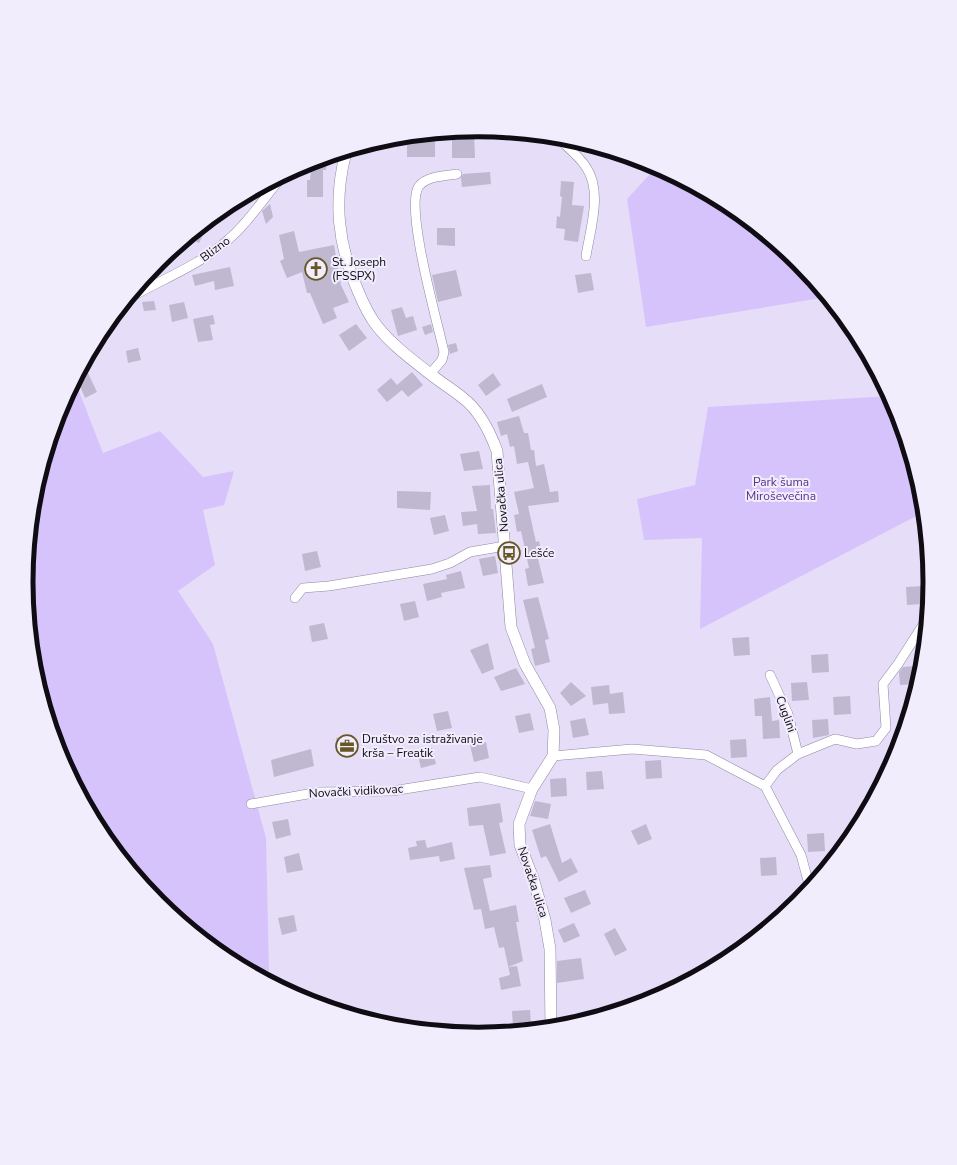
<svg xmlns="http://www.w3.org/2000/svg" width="957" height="1165" font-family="'Nunito Sans',sans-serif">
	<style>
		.green { fill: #d7c3fb }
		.building { fill: #c0b7d1 }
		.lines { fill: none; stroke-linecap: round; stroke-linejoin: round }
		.minor-casing { stroke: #8f879f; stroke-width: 10 }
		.tertiary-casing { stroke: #8f879f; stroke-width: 12 }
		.minor { stroke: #fff; stroke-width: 9 }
		.tertiary { stroke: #fff; stroke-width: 11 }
		.labels { text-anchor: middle; stroke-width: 4; stroke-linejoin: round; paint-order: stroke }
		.street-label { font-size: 12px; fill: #0f0c14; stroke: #f2edfd }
		.poi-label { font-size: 12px; fill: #0f0c14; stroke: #f2edfd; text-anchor: start }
		.park-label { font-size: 12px; fill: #573187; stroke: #f2edfd }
		.rim { fill: none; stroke: #0f0c14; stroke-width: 5 }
	</style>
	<rect width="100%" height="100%" fill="#e6ddf8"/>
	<g class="green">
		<path d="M654,166L730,206L799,263L827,297L646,327L627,199L652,172Z"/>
		<path d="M75,381L103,453L160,431L203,477L234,471L224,505L203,510L215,565L178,591L213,644L266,838L269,971L260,976L227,959L158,902L102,834L60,755L35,671L26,582L35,494L51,441L60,437L55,426L61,409Z"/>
		<path d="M889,396L897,410L922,494L924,512L700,629L702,538L644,540L637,499L695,485L708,407Z"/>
	</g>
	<g class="building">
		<path d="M474,134L475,158H452V135Z"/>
		<path d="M435,139V157H407V140Z"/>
		<path d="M327,158L326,170H323V197H307V180H310L312,162Z"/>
		<path d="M490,172L491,184L462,187L461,178L463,174Z"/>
		<path d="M561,181L574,182L572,205L584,206L578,242L564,240L565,229L556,228L557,216L560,217L562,197L560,196Z"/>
		<path d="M270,204L273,217L266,224L262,211Z"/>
		<path d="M437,228H455V246L437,245Z"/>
		<path d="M196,231L203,235L199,243L188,238Z"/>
		<path d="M294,231L299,252L334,245L341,285L349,302L333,308L337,318L323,324L310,293H307L302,272L287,278L280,261L284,259L279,235Z"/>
		<path d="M230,267L234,286L215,290L214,281L195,286L192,275Z"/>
		<path d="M456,270L462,296L438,302L432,275Z"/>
		<path d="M591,273L594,290L578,293L575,275Z"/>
		<path d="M154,301L156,310L144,311L142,302Z"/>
		<path d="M184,302L188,318L172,322L169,305Z"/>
		<path d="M402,307L406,318L413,316L417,330L398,336L391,310Z"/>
		<path d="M213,315L215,324L210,325L213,340L198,342L193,319Z"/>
		<path d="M356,324L367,338L349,351L339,335Z"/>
		<path d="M431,324L433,332L425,335L422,327Z"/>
		<path d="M456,343L458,351L450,354L448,345Z"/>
		<path d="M138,348L141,360L128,363L126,351Z"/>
		<path d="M86,369L97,392L85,398L77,379L81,371Z"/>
		<path d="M412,372L423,385L408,397L402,390L387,402L377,390L391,378L397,385Z"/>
		<path d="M493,373L501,385L486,396L478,385Z"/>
		<path d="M542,384L547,397L512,412L507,399Z"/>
		<path d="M519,416L524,433H528L531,450H534L536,466L544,464L550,492L558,491L559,502L528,506L536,542L539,541L543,558L538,559L544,583L528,586L525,569L529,568L521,531L517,532L514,515L519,514L514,492L534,488L528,462L517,464L514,446L510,447L507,434L501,436L497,422Z"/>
		<path d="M479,451L483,469L464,471L460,454Z"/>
		<path d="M490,485L491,509H493L496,533L478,534L477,524L463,526L461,512L477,511L472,486Z"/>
		<path d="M397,491L431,492L430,510L397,508Z"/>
		<path d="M445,515L449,531L434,535L430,518Z"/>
		<path d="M317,551L321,567L305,571L302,554Z"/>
		<path d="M495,556L498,573L483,576L479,559Z"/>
		<path d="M461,571L465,588L441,593L442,597L427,601L423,584L447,579L446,575Z"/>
		<path d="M922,586L923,604L907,605L906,587Z"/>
		<path d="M538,597L549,639L545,640L550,662L535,666L531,649L535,648L523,600Z"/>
		<path d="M415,601L419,617L404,621L400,604Z"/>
		<path d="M324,623L328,639L312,642L309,626Z"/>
		<path d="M749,637L750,655L734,656L732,638Z"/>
		<path d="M488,643L494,669L482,674L470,650Z"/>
		<path d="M828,654L829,672L812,673L811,655Z"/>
		<path d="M915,666L917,684L900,685L899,672L903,667Z"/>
		<path d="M516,668L525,684L501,691L494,677Z"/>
		<path d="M571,682L586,696L571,706L560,693Z"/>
		<path d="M807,682L809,700L792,701L791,683Z"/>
		<path d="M609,685L610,694L623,692L625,713L609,714L608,703L593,705L591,687Z"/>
		<path d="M850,696L851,714L834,715L833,697Z"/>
		<path d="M770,697L772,721L779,720L780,738L763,739L762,716H755L754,699Z"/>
		<path d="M448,711L452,728L437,731L433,714Z"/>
		<path d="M530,713L534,730L519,733L515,716Z"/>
		<path d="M585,718L589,735L573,738L570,721Z"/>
		<path d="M828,719L829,735L813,738L812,720Z"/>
		<path d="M352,735L355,752L340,755L336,738Z"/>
		<path d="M746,739L747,757L731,758L730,740Z"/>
		<path d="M486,742L489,758L474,762L470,745Z"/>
		<path d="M432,748L436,764L421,768L417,751Z"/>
		<path d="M311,749L314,766L274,777L271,760Z"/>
		<path d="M661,760L662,778L646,779L645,761Z"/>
		<path d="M602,771L604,789L587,790L586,772Z"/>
		<path d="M566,778L567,796L551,797L550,779Z"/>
		<path d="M535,801L551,804L548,819L530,816Z"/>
		<path d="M500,803L503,822L499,823L506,853L490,856L483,825L469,826L467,808Z"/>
		<path d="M288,819L291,835L276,839L272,822Z"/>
		<path d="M550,824L562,863L571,858L578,872L559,882L546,856L541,858L532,830Z"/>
		<path d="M646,824L652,839L638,845L631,831Z"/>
		<path d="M824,833L825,851L808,852L807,834Z"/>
		<path d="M425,840L427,848L452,842L455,859L440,862L439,856L410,860L408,848L417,846L416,841Z"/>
		<path d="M299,853L303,870L287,873L284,857Z"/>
		<path d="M776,857L777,875L761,876L760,858Z"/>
		<path d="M490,865L492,877L483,879L490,911L516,905L519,922H516L523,961L508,967L517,966L521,986L501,990L499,978L510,975L504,947L499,948L494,927L485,929L481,909L474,910L464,868Z"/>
		<path d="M585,890L591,904L571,913L564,898Z"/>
		<path d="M294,915L297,931L282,935L278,918Z"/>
		<path d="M574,923L580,936L564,943L558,930Z"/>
		<path d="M615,928L627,950L615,956L604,934Z"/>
		<path d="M581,958L584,979L557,983V961Z"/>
		<path d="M530,1010L531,1025L513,1027L512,1011Z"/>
		<path d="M590,1016L591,1019L559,1027L558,1018Z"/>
	</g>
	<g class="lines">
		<g class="minor-casing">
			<g id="minor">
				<path d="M558,138C567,147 579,156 586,167C603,192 590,230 586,256"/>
				<path d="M129,298C163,279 200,265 229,239C250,221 264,197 283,176"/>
				<path d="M430,374L442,360L444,352C438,324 404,206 419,186C427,176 445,176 457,174"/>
				<path d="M295,598L303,588L329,586L432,569L450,563L470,552L505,546"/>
				<path d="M770,675L788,714L798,754"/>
				<path d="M553,756L632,749L706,755L765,786L801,855L810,888"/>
				<path d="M765,786L777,770L798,754L835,739L857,744L876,741L886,728L883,684L898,664L928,617"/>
				<path d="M251,804L319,792L392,791L480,777L532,789"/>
			</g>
		</g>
		<g class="tertiary-casing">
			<path id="tertiary" d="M346,152C333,201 338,245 358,291C363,303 369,316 377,326C391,344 411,359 429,373C440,382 452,389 463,398C480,411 490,432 497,451L511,627L525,664L550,708L554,730L553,756L532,789L519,824L520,845L533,878L545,920L550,949L551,1028"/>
		</g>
		<use href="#minor" class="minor"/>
		<use href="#tertiary" class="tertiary"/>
	</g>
	<defs>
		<g id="church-ring" transform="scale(1.15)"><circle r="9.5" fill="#f2edfd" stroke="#675724" stroke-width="1.5"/><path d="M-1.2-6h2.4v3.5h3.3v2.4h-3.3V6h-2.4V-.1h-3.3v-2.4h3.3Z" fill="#675724"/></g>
		<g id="bus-ring" transform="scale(1.15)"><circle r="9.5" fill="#f2edfd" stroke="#675724" stroke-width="1.5"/><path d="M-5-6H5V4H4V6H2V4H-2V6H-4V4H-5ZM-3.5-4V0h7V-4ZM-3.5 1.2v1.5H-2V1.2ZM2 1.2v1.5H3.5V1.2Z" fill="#675724"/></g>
		<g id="office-ring" transform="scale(1.15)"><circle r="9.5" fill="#f2edfd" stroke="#675724" stroke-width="1.5"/><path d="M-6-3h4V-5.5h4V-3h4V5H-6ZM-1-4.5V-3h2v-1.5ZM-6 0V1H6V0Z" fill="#675724"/></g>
	</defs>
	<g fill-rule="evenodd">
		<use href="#church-ring" x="316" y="269"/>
		<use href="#bus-ring" x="509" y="553"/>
		<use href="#office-ring" x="347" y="746"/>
	</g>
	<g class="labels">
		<g class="street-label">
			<text transform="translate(215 249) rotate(-37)" y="4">Blizno</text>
			<text transform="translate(501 495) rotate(-95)" y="4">Novačka ulica</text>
			<text transform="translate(786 714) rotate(70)" y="4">Cuglini</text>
			<text transform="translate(356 791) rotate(-3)" y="4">Novački vidikovac</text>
			<text transform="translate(533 882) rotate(72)" y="4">Novačka ulica</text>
		</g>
		<g class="poi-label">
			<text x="332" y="266">St. Joseph<tspan x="332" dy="14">(FSSPX)</tspan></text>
			<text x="524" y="557">Lešće</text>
			<text x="362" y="743">Društvo za istraživanje<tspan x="362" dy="14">krša – Freatik</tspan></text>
		</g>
		<g class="park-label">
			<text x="781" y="486">Park šuma<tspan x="781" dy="14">Miroševečina</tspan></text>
		</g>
	</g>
	<path d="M0 0H957V1165H0ZM33 582a445 445 0 1 1 890 0a445 445 0 1 1-890 0Z" fill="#f2edfd" fill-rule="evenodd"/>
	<path class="rim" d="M33 582a445 445 0 1 1 890 0a445 445 0 1 1-890 0Z"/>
</svg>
